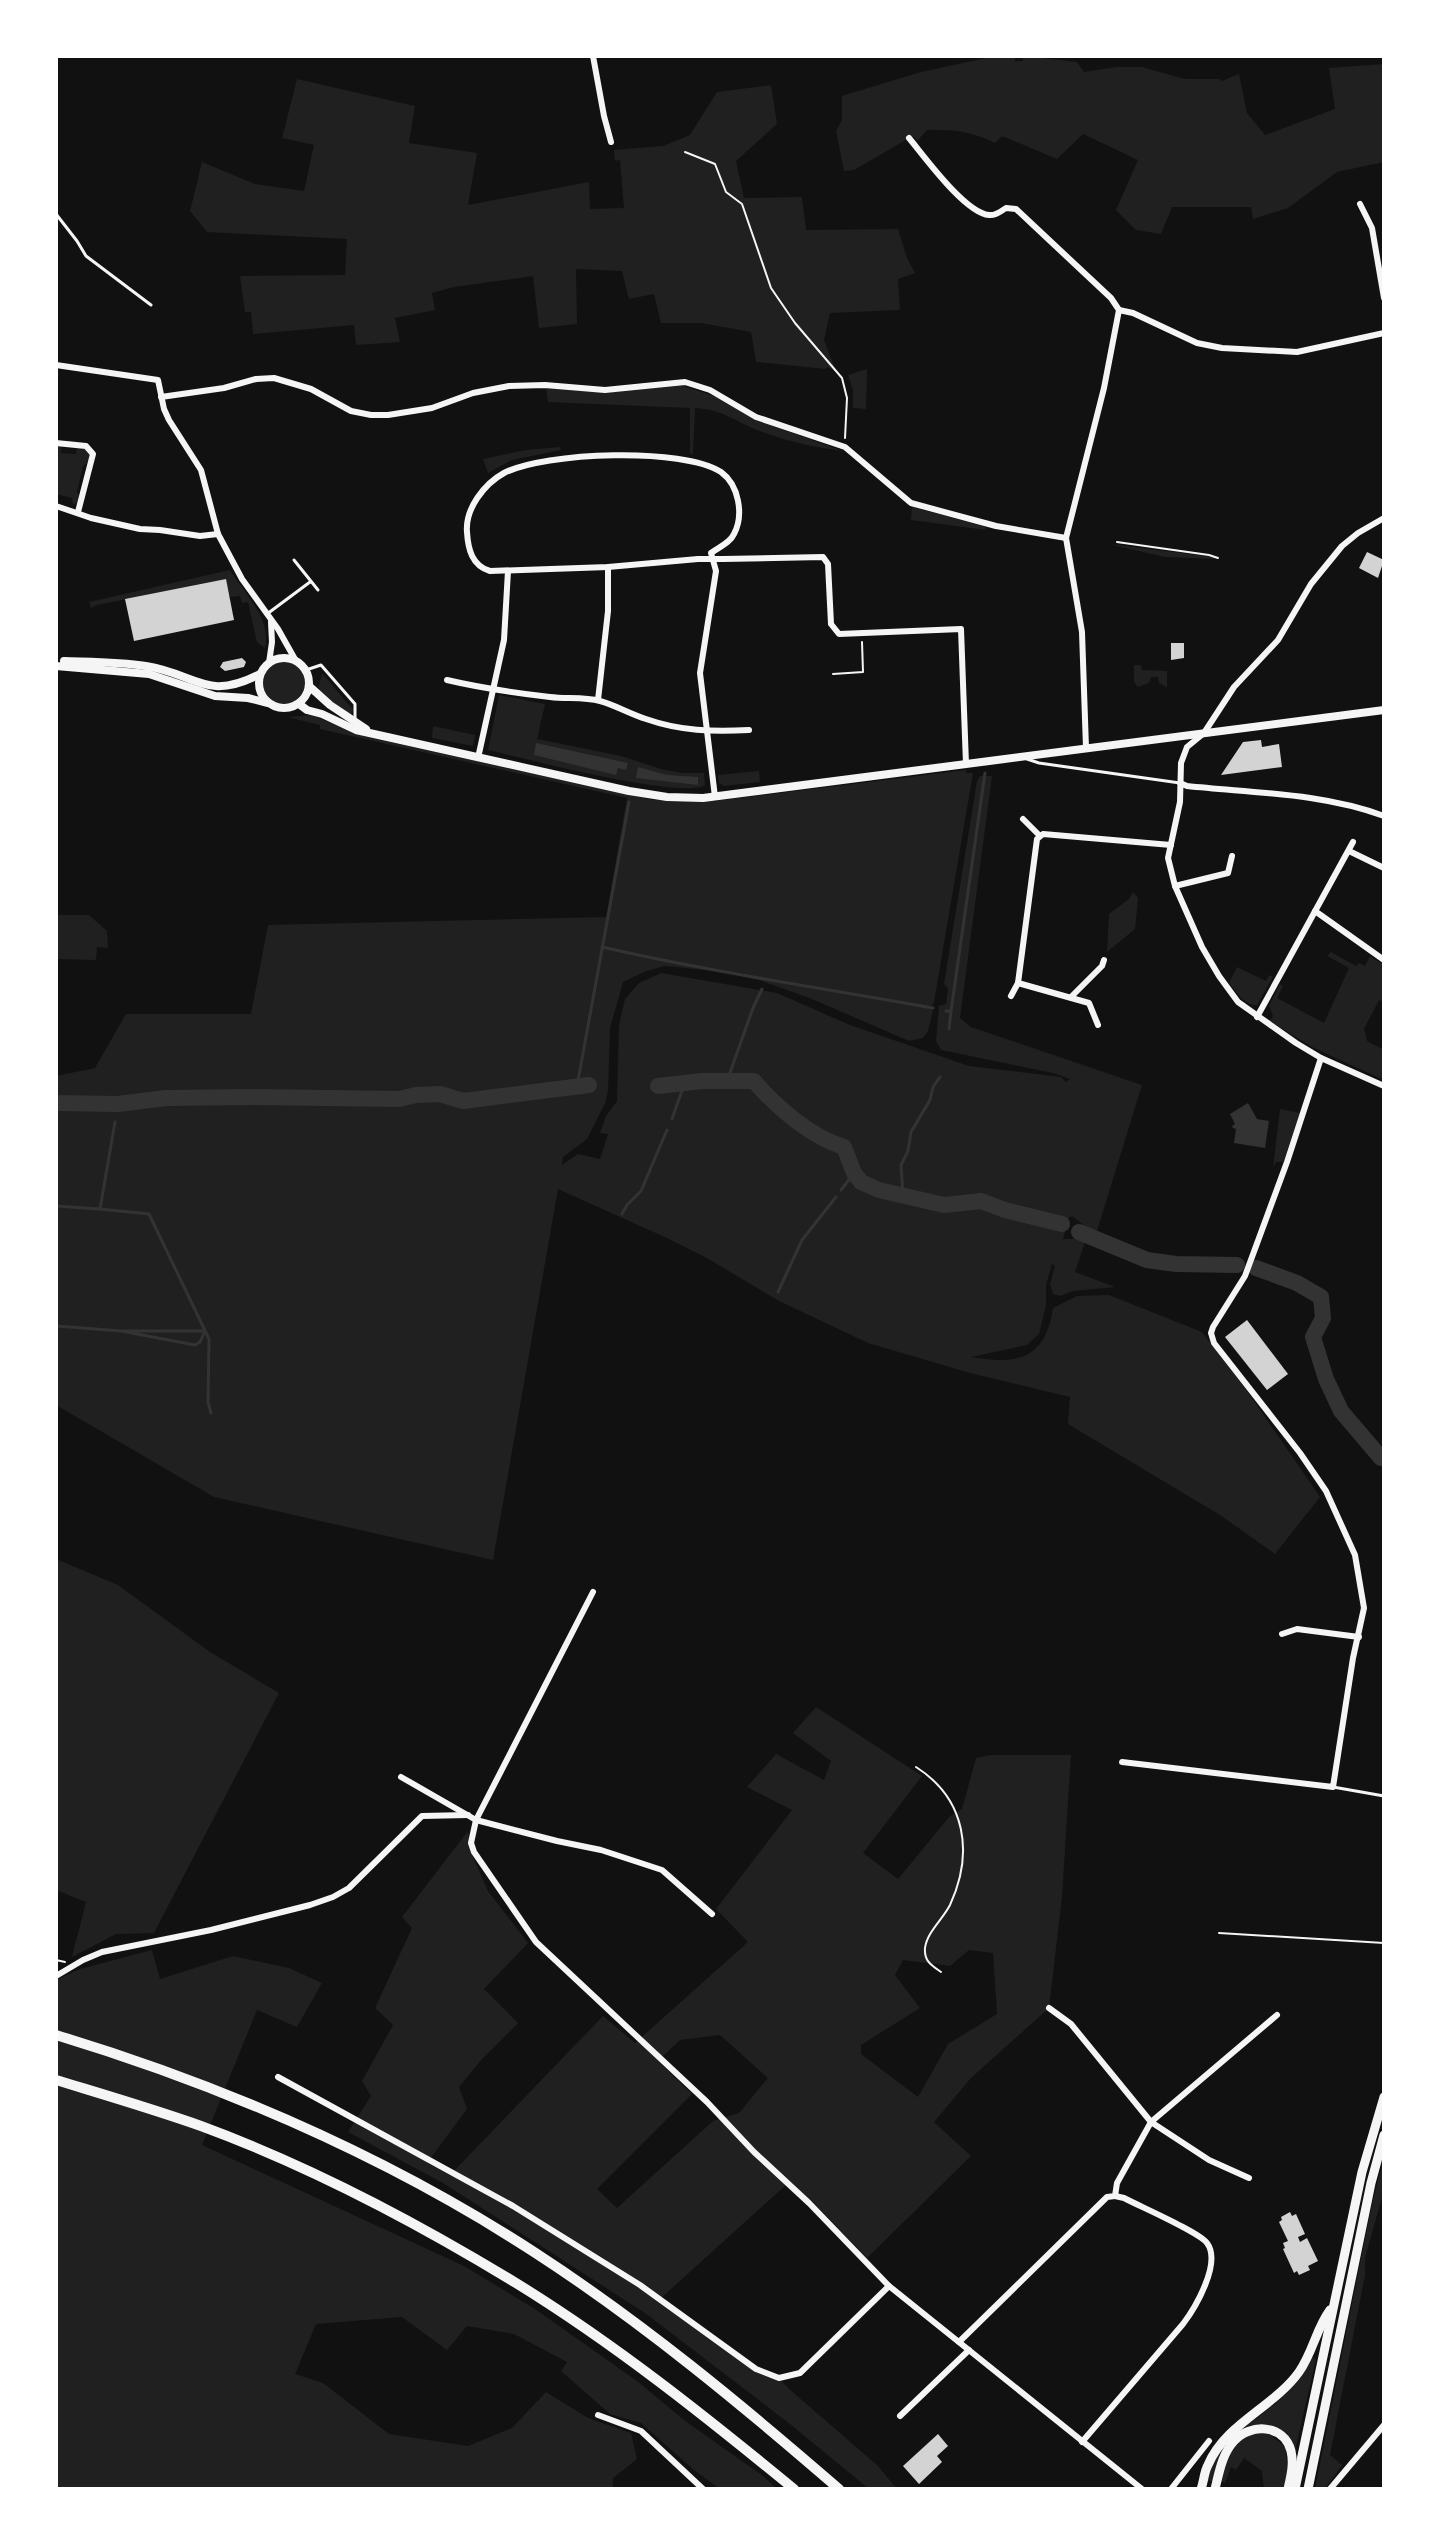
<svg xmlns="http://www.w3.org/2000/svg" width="1440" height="2545" font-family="Literata,serif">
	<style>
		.green { fill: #202020; fill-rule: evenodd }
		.water { fill: #333 }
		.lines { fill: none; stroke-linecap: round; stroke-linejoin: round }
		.stream { stroke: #333; stroke-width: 3 }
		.river { stroke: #333; stroke-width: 16 }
		.building { fill: #d3d3d3 }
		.path { stroke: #f5f5f5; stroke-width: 2 }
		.service { stroke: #f5f5f5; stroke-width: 3 }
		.minor { stroke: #f5f5f5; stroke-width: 6 }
		.secondary { stroke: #f5f5f5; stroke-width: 8 }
		.primary { stroke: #f5f5f5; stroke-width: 9 }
		.trunk { stroke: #f5f5f5; stroke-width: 10 }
	</style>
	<rect width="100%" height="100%" fill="#111"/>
	<g class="green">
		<path d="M996,56H1015V61H1023V56L1077,62L1084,72L1116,67H1142L1185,79H1219L1222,81L1239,74L1247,113L1265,135L1335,109L1329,68L1384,64V162L1337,172L1288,208L1253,219L1251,207H1172L1161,234L1136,230L1116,210L1138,160L1083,134L1057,159L1002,136L995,143C973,132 952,129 927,130L917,141L915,137L909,138L854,170L844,171L836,131L842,120V96L921,72Z"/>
		<path d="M297,79L415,106L409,143L477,153L468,205L589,182L590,209L624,208L620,160L615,161L614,150L663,146L690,135L717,92L771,85L777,124L736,161L744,198L802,197L806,230L898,229L907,258L915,273L898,279L900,310L830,313L824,340L836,371L827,367L826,369L756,362L751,332L701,323H661L654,294L629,299L622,271L576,269L577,324L539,328L533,276L454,287L432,293L435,310L395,318L400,342L356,345L354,325L253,334L251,312H245L240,276L345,275L347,239L207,232L190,211L202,162L255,184L304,191L314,145L282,138Z"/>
		<path d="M867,369L866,409L853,408V390L848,375Z"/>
		<path d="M680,385L714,396L767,424L843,451C812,447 784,441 755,429C730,419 724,410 695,408L693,454H690V408L548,402L546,387L603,392Z"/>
		<path d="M56,445L62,446L61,453L76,454L77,447L85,448L90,455L87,463L83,466L77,492L79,496L78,502L73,505L72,498L56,494Z"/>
		<path d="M560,447L561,450L512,460L488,473L483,459L526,450Z"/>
		<path d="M912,507L985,526L986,530L911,520Z"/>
		<path d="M1108,544L1214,557L1216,559L1165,557Z"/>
		<path d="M230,570C244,593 272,619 265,648L257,642L248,602L242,603L240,596L230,597L225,579L97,605L91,608L89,602Z"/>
		<circle cx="284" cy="683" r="21"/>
		<path d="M1134,665H1141L1142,670L1167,671V687L1159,683L1158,677H1151L1149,683L1138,687L1134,682Z"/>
		<path d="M322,673L353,710L351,716C342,709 320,700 319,687C319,686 322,674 322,673Z"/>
		<path d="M499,695L545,704L537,739L621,756L661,769L682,773H704L705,785C682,800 523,758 488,750Z"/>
		<path d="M311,715L367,737L653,800L715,801L966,770V773H973L934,1002L930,1009L933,1010L928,1031L923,1038L909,1041L812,999L759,980L717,971L664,966L644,972L623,982L610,1028L608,1091L605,1103L587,1139L563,1157L562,1165L578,1154L600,1159L608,1134L600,1133L606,1116L617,1101L619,1025L625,999L639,983L661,973L777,993L850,1025L969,1066L1061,1077L1066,1082L1070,1079L1053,1073L941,1050L936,1041L939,1006L946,1004L948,988L944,984L977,781L980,776H992L960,1018L971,1027L1142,1085L1097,1231L1089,1229L1072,1216L1068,1219L1063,1239H1086L1075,1272L1115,1287L1073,1291L1060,1296L1053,1294L1050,1284L1055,1266L1052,1264L1046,1285V1306L1039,1334L1027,1345L971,1357C1017,1365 1045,1360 1053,1308L1077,1296L1109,1295L1202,1332L1243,1385L1320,1497L1275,1554L1220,1515L1068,1424L1070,1397L970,1373L868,1343L779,1301L705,1257L669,1239L558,1189L493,1560L214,1497L56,1405V1076L95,1068L126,1014H251L268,925L606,917L627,798L320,729V725L288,717Z"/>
		<path d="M433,726L475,735L473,746L432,738Z"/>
		<path d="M759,771L760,782L724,786L719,783L718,775Z"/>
		<path d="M1133,892L1138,898L1135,929L1107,952L1109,914L1129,899Z"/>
		<path d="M56,915H89L107,931L108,948L97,947L96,960L56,959Z"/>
		<path d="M1331,952L1356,966L1359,963L1365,966L1370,956L1384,965V1002L1379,1000L1364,1029L1367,1041L1384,1050V1080L1312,1047L1270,1021L1273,1016L1269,1006L1280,984L1283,986L1277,998L1324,1023L1349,968L1327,956Z"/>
		<path d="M1237,967L1266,981L1269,975L1273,977L1257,1005C1245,1006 1236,992 1229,983Z"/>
		<path d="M1280,1109L1300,1113L1283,1162H1276L1273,1168Z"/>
		<path d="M56,1559L118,1585L210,1652L279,1693L154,1933L116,1934L72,1957L86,1902L56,1890Z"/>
		<path d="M816,1707L922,1776L863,1853L898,1879L950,1816L962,1809L976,1758L991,1755H1071L1062,1897L1049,2008L971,2078L934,2122L971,2156L867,2258L810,2199L787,2184L660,2299L756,2369L779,2378L788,2388L878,2466L897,2489H869L790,2424L645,2313L443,2183L348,2132L371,2096L362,2081L393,2025L375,2008L412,1928L402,1917L468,1831L471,1853L488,1891L528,1943L484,1989L518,2023L482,2059L459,2087L467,2109L427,2163L450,2175L603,2016L635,2043L748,1942L716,1909L792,1810L747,1787L776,1754L824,1780L831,1761L793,1733ZM969,1950L993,1953L997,2014L948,2044L918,2097L861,2054V2045L920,2008L895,1975L903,1960L950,1966ZM720,2035L768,2078L739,2113L713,2121L617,2208L597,2189L692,2094L658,2061L680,2040Z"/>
		<path d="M152,1950L160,1979L233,1956L289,1968L322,1983L297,2027L257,2010L202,2145L464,2266L535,2309L637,2381L684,2420L763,2476L777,2489H720L694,2470L641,2423L610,2414L561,2371L567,2362L514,2334L467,2326L447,2350L402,2317L316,2324L295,2374L323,2383L389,2434L468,2446L512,2428L546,2392L588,2418L631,2433L637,2459L613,2478V2489H56V1980L80,1969Z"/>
		<path d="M1384,2158V2190L1365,2258V2275L1330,2455L1342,2465L1325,2489H1315L1372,2204Z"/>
		<path d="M1312,2357L1316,2359L1295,2451C1291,2438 1286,2433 1274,2429C1264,2426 1252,2422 1242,2429C1235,2436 1219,2470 1213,2481H1208L1207,2478C1227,2426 1258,2425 1291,2388C1299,2379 1305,2368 1312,2357Z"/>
		<path d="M1252,2434H1270L1285,2447L1288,2469L1284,2489H1264L1262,2471L1244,2458L1236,2470L1231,2467L1225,2483L1220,2481C1226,2460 1232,2443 1252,2434Z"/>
	</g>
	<g class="water">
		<path d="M536,743L628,763L626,770L618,768L616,775L534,755Z"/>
		<path d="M638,767L667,775L698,777V785L636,778Z"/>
		<path d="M1248,1103L1257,1119L1269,1121L1265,1148L1234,1143L1236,1129L1233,1128L1232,1126L1235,1124L1230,1114Z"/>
	</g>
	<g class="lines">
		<g class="stream">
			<path d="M602,947C711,972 822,988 933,1008"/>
			<path d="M946,1011H951L985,773"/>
			<path d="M949,1029L951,1011"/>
			<path d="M727,1081L753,1008L762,989"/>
			<path d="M577,1086L629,802"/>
			<path d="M118,1104L119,1107"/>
			<path d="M672,1119L685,1082"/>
			<path d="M115,1122L100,1209L149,1214L209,1339L208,1402L211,1413"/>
			<path d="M841,1190L854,1173"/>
			<path d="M903,1194L901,1165L908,1151L911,1132L930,1100L933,1087L940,1077"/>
			<path d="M56,1206L100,1209"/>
			<path d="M622,1214L627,1205L641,1191L667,1130"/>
			<path d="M778,1292L802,1240L836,1197"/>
			<path d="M56,1326L121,1331L195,1345L200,1342L205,1331H121"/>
		</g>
		<g class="river">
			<path d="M658,1086L702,1081H754C776,1107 811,1137 844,1147L854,1173L861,1182L879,1190L944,1205L981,1201L1005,1210L1062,1224"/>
			<path d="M56,1103L118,1104L166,1098L254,1097L399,1099L416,1095L440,1094L463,1101L589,1085"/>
			<path d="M1079,1232L1147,1260L1176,1264L1237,1265"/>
			<path d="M1256,1268L1297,1283L1321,1297L1323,1318L1313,1337L1326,1379L1341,1411L1381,1458"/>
		</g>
	</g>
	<g class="building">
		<path d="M1367,552L1384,560L1378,578L1359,568Z"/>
		<path d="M226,579L234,620L134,641L125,599Z"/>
		<path d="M1171,643H1184V658L1171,660Z"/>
		<path d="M242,658L246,662L244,667L225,671L220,667L223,662Z"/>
		<path d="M1261,740L1262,747L1279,744L1282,767L1221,775L1243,742Z"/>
		<path d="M1247,1320L1288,1374L1267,1390L1225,1337Z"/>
		<path d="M1290,2212L1292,2216L1296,2214L1305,2234L1298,2237L1300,2242L1307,2238L1318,2261L1308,2266L1310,2270L1299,2275L1297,2271L1294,2273L1283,2249L1285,2248L1283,2243L1288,2241L1279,2222L1282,2220L1281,2217Z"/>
		<path d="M938,2434L948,2446L937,2456L942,2462L919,2484L903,2466Z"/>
	</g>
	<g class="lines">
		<g class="path">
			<path d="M685,152L715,164L726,192L742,204L771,288L795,323L842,378L847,398L845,438"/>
			<path d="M1117,542L1209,555L1218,558"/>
			<path d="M833,674L863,672L862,642"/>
			<path d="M916,1767C966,1799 974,1853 950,1905C943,1919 927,1932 925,1948C924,1961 931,1965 941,1972"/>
			<path d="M1219,1933L1384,1943"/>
			<path d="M56,1960L65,1962"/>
		</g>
		<g class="service">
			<path d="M56,214L77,241L86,256L151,305"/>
			<path d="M294,560L318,590"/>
			<path d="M267,614L310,582"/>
			<path d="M306,670L321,665L355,704V719"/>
			<path d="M1027,759L1039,763L1180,783"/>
			<path d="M1333,1787L1384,1796"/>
		</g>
		<g class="minor">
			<path d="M593,56L604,116L611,142"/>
			<path d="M909,138C924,156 965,213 989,215C996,216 1001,211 1006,208L1016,209L1111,298L1119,310L1104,388L1066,538L1082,632L1086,748"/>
			<path d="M1360,204L1372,228L1384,298"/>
			<path d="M1119,310L1133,313L1197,343L1222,348L1297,352L1384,333"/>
			<path d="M56,365L158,380L164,409L169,420L201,470L218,534L242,579L278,629L296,661"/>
			<path d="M161,397L224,388L256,379L274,378L311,389L351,411L371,415H388L432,408L473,393L509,386L545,385L605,390L685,382L710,390L756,417L845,447L911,503L996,526L1066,538"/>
			<path d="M56,443L86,446L93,454L78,512"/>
			<path d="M56,506L91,518L140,529L160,530L200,536L218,534"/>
			<path d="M1384,518L1358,533L1342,546L1311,584L1278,640L1234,687L1204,733L1187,747L1181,763L1180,802L1168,858L1175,886L1202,947L1219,976L1238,1002L1296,1043L1321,1058L1384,1086"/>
			<path d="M269,663L272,642L271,622"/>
			<path d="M447,680C481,688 516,693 550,697C566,699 584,697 600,701C615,705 630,714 646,719C680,731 713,732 749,730"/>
			<path d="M598,700L608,611V567"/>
			<path d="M478,758L504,640L508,571"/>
			<path d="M1180,783L1187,786C1253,793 1322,793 1384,816"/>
			<path d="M715,797L700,673L716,571L711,553C719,547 730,543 734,534C744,515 739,485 721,472C683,447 545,452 504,473C484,484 465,509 467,532C468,549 472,566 490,571L608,567L698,559H723L823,557L828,564L831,624L839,634L961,629L966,764"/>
			<path d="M1023,819L1039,835"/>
			<path d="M1349,851L1384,868"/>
			<path d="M1175,886L1228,873L1232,856"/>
			<path d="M1315,911L1384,960"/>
			<path d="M1011,996L1018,983"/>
			<path d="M1071,997L1102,966L1104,960"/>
			<path d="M1257,1017L1353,842"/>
			<path d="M1098,1025L1089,1003L1018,983L1037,839L1043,834L1171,845"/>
			<path d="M593,1592L476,1820L471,1843L474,1852L536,1942L707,2102L754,2152L809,2203L889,2286L1142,2489"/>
			<path d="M1282,1634L1297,1629L1359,1637"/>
			<path d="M1122,1762L1333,1787L1353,1658L1364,1608L1355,1555L1326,1491L1300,1453L1214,1343L1211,1333L1213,1327L1245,1276L1287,1162L1321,1058"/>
			<path d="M401,1777L476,1820L557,1841L601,1850L662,1870L712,1914"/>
			<path d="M56,1976L83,1960L102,1952L211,1930L310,1905L333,1897L349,1888L422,1816L468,1815"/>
			<path d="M1049,2008L1071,2024L1151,2122L1209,2160L1249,2178"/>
			<path d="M278,2077L513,2206L640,2285L756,2369L779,2378L800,2373L889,2286"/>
			<path d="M959,2342L1107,2197L1115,2196L1117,2183L1151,2122L1277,2015"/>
			<path d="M598,2415L641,2431L703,2489"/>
			<path d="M900,2416L969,2350"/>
			<path d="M1082,2442L1183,2324C1195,2308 1222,2263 1207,2243C1199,2232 1141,2207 1124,2198L1115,2196"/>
			<path d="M1171,2489L1209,2441"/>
			<path d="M1330,2489L1384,2425"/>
		</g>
		<g class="secondary">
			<circle cx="284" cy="683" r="25"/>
			<path d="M64,661C91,662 119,662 146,666C197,674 206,702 260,674"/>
			<path d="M56,666L149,674L215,696L248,698L268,703"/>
			<path d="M309,686L330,705L366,729"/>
			<path d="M299,704L307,710L322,714L356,730L629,791L667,797L703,798L1384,710"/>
		</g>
		<g class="primary">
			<path d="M1201,2489C1204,2481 1204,2472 1208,2465C1225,2424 1274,2407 1299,2372C1313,2352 1316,2329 1330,2310"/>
			<path d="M1215,2489C1219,2473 1222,2454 1234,2441C1250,2423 1284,2424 1291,2451C1294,2464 1291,2476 1288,2489"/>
			<path d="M1295,2489L1362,2172L1384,2097"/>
			<path d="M1308,2489L1371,2183L1384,2135"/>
		</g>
		<g class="trunk">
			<path d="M56,2035C224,2086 386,2156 534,2252C642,2322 742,2405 839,2489"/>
			<path d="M56,2080C105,2095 153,2109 201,2126C310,2166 416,2222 516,2283C615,2344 705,2416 794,2489"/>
		</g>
	</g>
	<rect width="1440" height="2545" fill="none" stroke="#ffffff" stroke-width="116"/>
</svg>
